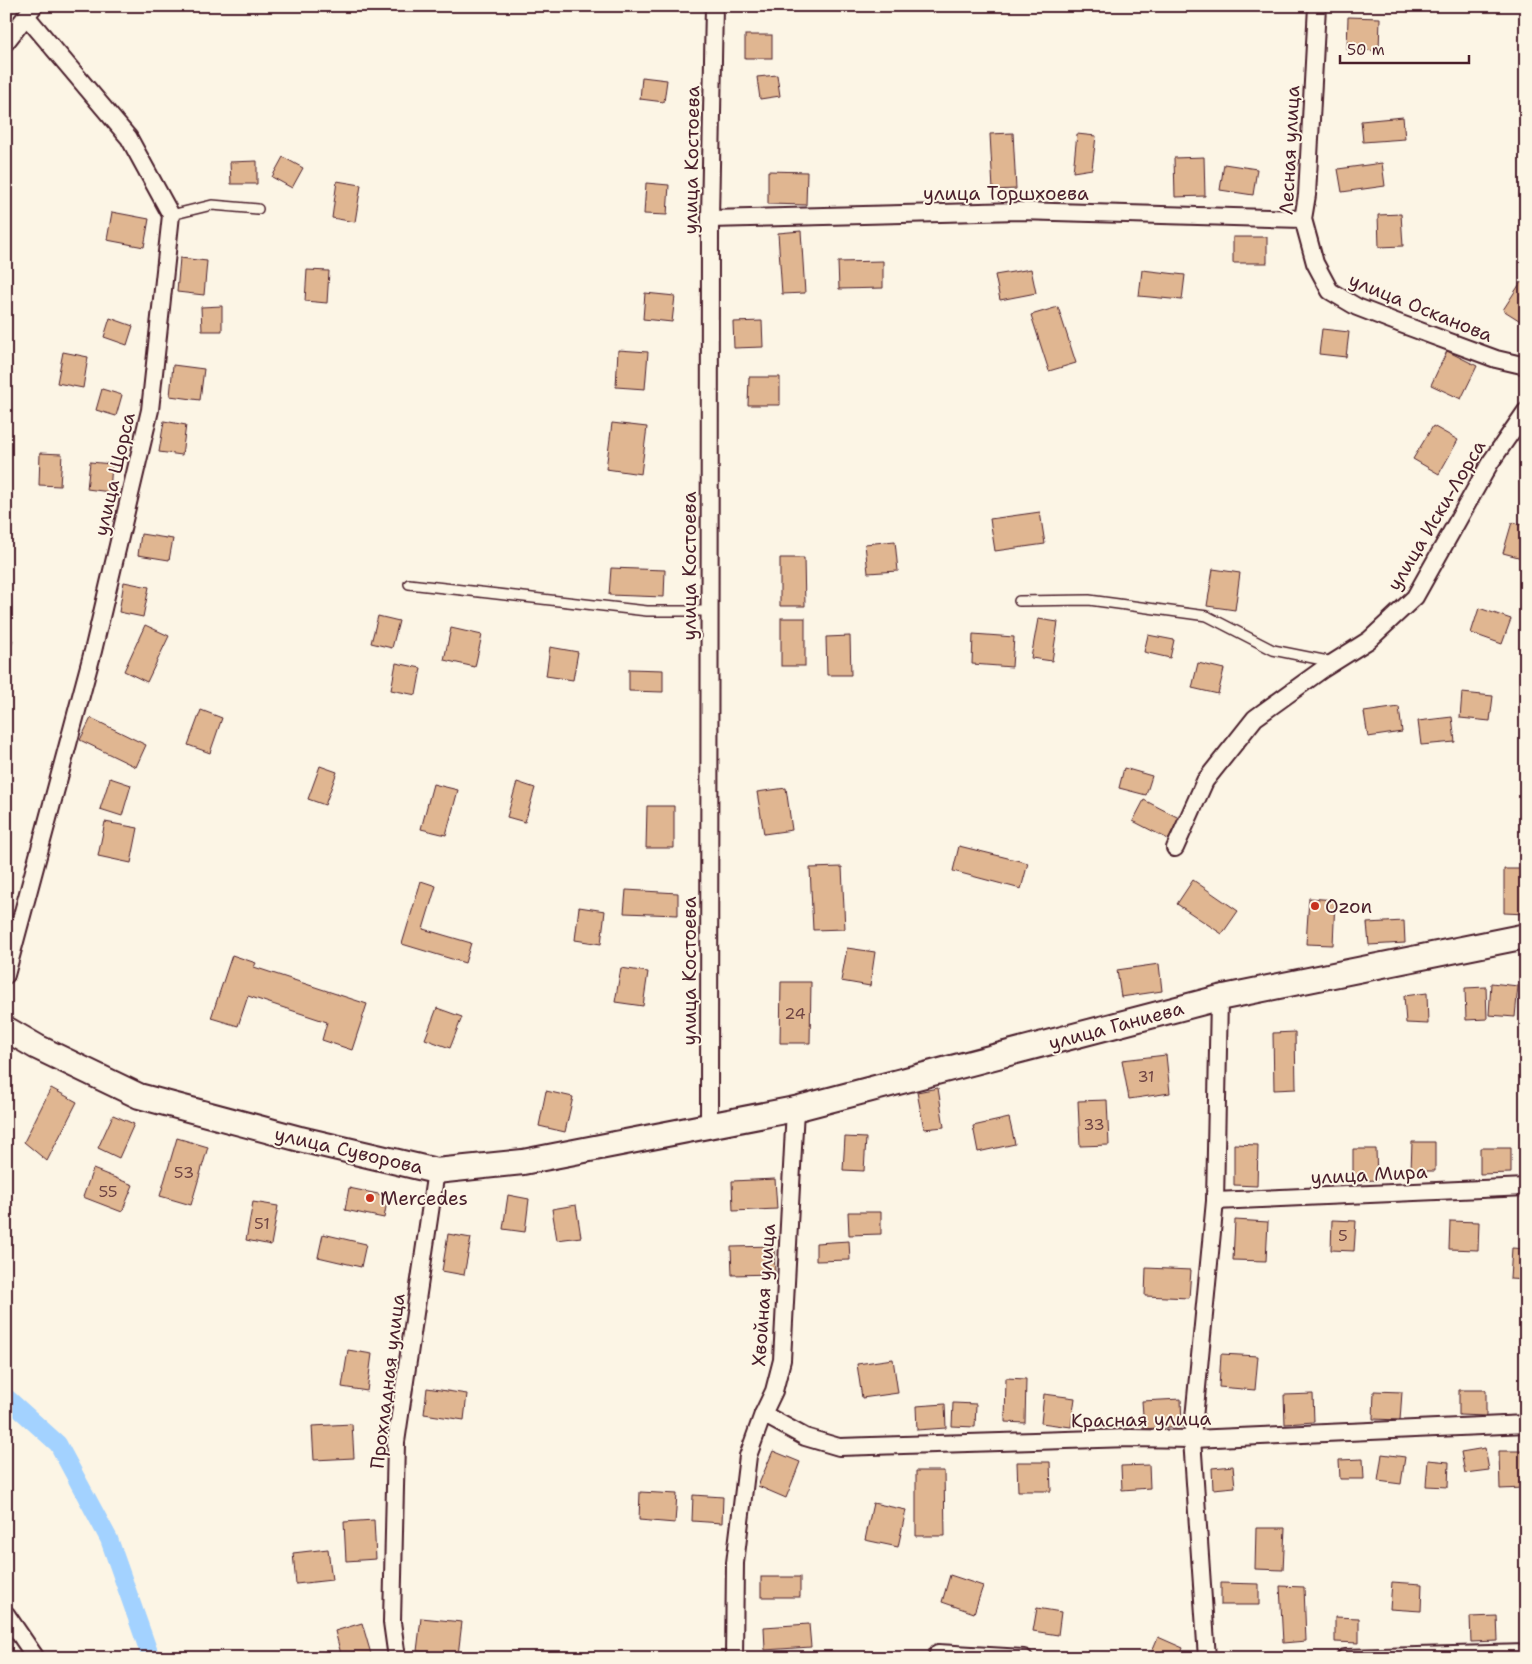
<svg xmlns="http://www.w3.org/2000/svg" width="1532" height="1664" font-family="'Shantell Sans',sans-serif">
	<style>
		.lines { fill: none; stroke-linecap: round; stroke-linejoin: round }
		.canal { stroke: #a3d2ff; stroke-width: 18 }
		.building { fill: #e0b691; stroke: #4a1f2b }
		.service-casing { stroke: #4a1f2b; stroke-width: 12 }
		.minor-casing { stroke: #4a1f2b; stroke-width: 20 }
		.secondary-casing { stroke: #4a1f2b; stroke-width: 28 }
		.service { stroke: #fcf5e5; stroke-width: 9 }
		.minor { stroke: #fcf5e5; stroke-width: 16 }
		.secondary { stroke: #fcf5e5; stroke-width: 24 }
		.poi-dot { fill: #c8321e; stroke: #fcf5e5; stroke-width: 2 }
		.labels { text-anchor: middle; stroke-width: 4; stroke-linejoin: round; paint-order: stroke }
		.number-label { font-size: 16px; fill: #704544 }
		.street-label { font-size: 19px; fill: #4a1f2b; stroke: #fcf5e5 }
		.poi-label { font-size: 19px; fill: #4a1f2b; stroke: #fcf5e5; text-anchor: start }
	</style>
	<rect width="100%" height="100%" fill="#fcf5e5"/>
	<filter id="ink" filterUnits="userSpaceOnUse"><feTurbulence type="fractalNoise" baseFrequency=".02" numOctaves="2"/><feDisplacementMap in="SourceGraphic" scale="10" xChannelSelector="R" yChannelSelector="G"/><feConvolveMatrix kernelMatrix="1 2 1 2 8 2 1 2 1" color-interpolation-filters="sRGB"/></filter>
	<g filter="url(#ink)">
		<g class="lines">
			<path class="canal" d="M6,1397L58,1444L109,1539L151,1658"/>
		</g>
		<g class="building">
			<path d="M1348,17L1380,18L1379,51L1347,49Z"/>
			<rect x="745" y="35" width="27" height="23"/>
			<path d="M777,75L780,96L760,99L757,77Z"/>
			<path d="M642,77L667,80L664,102L640,99Z"/>
			<path d="M1403,117L1405,139L1363,142L1361,121Z"/>
			<path d="M1013,133L1016,189L993,190L990,134Z"/>
			<path d="M1077,134L1096,136L1092,169L1073,172Z"/>
			<path d="M283,157L303,168L292,188L272,177Z"/>
			<path d="M1204,157L1205,196L1175,197L1174,158Z"/>
			<path d="M257,161V184H231L230,162Z"/>
			<path d="M1382,163L1385,186L1342,192L1338,169Z"/>
			<path d="M1224,164L1257,169L1253,195L1220,190Z"/>
			<path d="M768,171L807,172L806,205L768,204Z"/>
			<path d="M337,181L361,185L355,222L332,218Z"/>
			<path d="M646,183L669,185L667,215L644,214Z"/>
			<path d="M112,212L149,219L144,247L107,240Z"/>
			<path d="M1401,214L1403,246L1379,247L1378,215Z"/>
			<path d="M801,231L805,293L782,294L778,233Z"/>
			<rect x="1233" y="237" width="34" height="26"/>
			<path d="M180,258L207,261L204,295L177,292Z"/>
			<path d="M883,261V288L839,289L838,262Z"/>
			<path d="M1031,269L1036,293L1000,300L995,275Z"/>
			<path d="M307,270L329,271L327,303L305,301Z"/>
			<path d="M1142,270L1185,275L1182,300L1139,296Z"/>
			<path d="M1521,282L1526,285V317L1522,322L1503,310Z"/>
			<path d="M645,293L675,296L672,322L643,319Z"/>
			<path d="M222,306V331H202L201,307Z"/>
			<path d="M1058,307L1076,363L1049,371L1031,315Z"/>
			<path d="M110,318L133,326L127,345L104,337Z"/>
			<path d="M762,321L763,347L734,348L733,322Z"/>
			<path d="M1322,329L1349,332L1346,357L1319,354Z"/>
			<path d="M618,350L648,352L645,389L616,387Z"/>
			<path d="M1447,351L1477,366L1461,399L1431,385Z"/>
			<path d="M63,352L88,357L83,388L57,383Z"/>
			<path d="M173,365L204,369L200,400L170,396Z"/>
			<path d="M749,377H780V405H748Z"/>
			<path d="M102,389L122,395L116,416L96,410Z"/>
			<path d="M164,421L186,425L182,455L159,452Z"/>
			<path d="M612,423L647,427L641,474L606,469Z"/>
			<path d="M1433,426L1458,440L1439,474L1413,459Z"/>
			<path d="M40,453L62,454L60,486L39,485Z"/>
			<path d="M90,462L112,464L110,492L87,489Z"/>
			<path d="M1040,512L1045,544L995,551L990,519Z"/>
			<path d="M1512,522L1526,526V559L1503,553Z"/>
			<path d="M141,534L173,539L169,560L138,555Z"/>
			<path d="M895,541L898,571L868,573L865,544Z"/>
			<path d="M780,558H804L805,606H780Z"/>
			<path d="M611,568L665,570L664,597L609,595Z"/>
			<path d="M1213,569L1240,573L1235,610L1207,606Z"/>
			<path d="M124,582L149,587L143,617L119,612Z"/>
			<path d="M1479,608L1511,619L1502,644L1471,633Z"/>
			<path d="M378,616L399,621L392,648L371,643Z"/>
			<rect x="781" y="618" width="24" height="48"/>
			<path d="M1038,619L1058,622L1052,661L1031,658Z"/>
			<path d="M145,625L169,636L147,682L124,671Z"/>
			<path d="M451,628L482,635L475,667L444,660Z"/>
			<path d="M973,634L1014,637L1012,667L972,664Z"/>
			<path d="M1148,635L1174,640L1170,658L1144,652Z"/>
			<path d="M850,636L851,675H827L826,637Z"/>
			<path d="M6,638L13,640L6,668Z"/>
			<path d="M550,647L578,652L573,680L546,676Z"/>
			<path d="M396,663L421,668L416,695L391,690Z"/>
			<path d="M1198,663L1224,669L1218,694L1192,688Z"/>
			<path d="M629,669L663,670V692L629,691Z"/>
			<path d="M1462,693L1493,696L1490,721L1460,718Z"/>
			<path d="M1399,707L1402,732L1368,737L1364,712Z"/>
			<path d="M201,710L222,718L210,753L188,745Z"/>
			<path d="M1452,717L1455,742L1421,745L1418,721Z"/>
			<path d="M91,718L146,745L136,767L80,740Z"/>
			<path d="M320,766L337,772L325,805L308,799Z"/>
			<path d="M1124,768L1152,776L1146,795L1119,788Z"/>
			<path d="M110,778L131,785L122,816L100,809Z"/>
			<path d="M517,782L535,788L525,822L507,817Z"/>
			<path d="M433,784L458,790L446,835L421,829Z"/>
			<path d="M786,788L792,830L764,834L757,792Z"/>
			<path d="M1144,800L1179,818L1168,839L1133,821Z"/>
			<path d="M647,806H674V848H646Z"/>
			<path d="M105,822L138,828L131,863L98,856Z"/>
			<path d="M959,846L1028,863L1021,889L953,871Z"/>
			<path d="M842,867L845,929L813,930L810,868Z"/>
			<path d="M1504,869H1526V914L1504,913Z"/>
			<path d="M1193,880L1238,911L1222,934L1177,904Z"/>
			<path d="M421,881L436,886L423,929L471,943L465,963L402,944Z"/>
			<path d="M626,890L678,893V915L624,913Z"/>
			<path d="M1309,898L1335,900L1333,945L1306,944Z"/>
			<path d="M579,907L605,911L601,944L575,940Z"/>
			<path d="M1404,921L1405,943L1369,945L1367,923Z"/>
			<path d="M847,948L875,952L870,986L841,981Z"/>
			<path d="M232,955L256,963L254,967L367,1004L352,1050L322,1040L327,1022L248,996L238,1026L211,1018Z"/>
			<path d="M1159,964L1162,991L1121,997L1117,970Z"/>
			<path d="M621,968L648,972L643,1006L615,1002Z"/>
			<path d="M781,982H811L810,1043H780Z"/>
			<path d="M1491,983L1518,986L1515,1017L1489,1015Z"/>
			<path d="M1486,987L1487,1019L1466,1020L1465,988Z"/>
			<path d="M1427,993L1428,1024L1406,1023L1404,996Z"/>
			<path d="M437,1008L462,1017L450,1048L425,1039Z"/>
			<path d="M1295,1032L1296,1089L1274,1090L1273,1033Z"/>
			<path d="M1166,1055L1170,1093L1129,1099L1122,1060Z"/>
			<path d="M51,1088L77,1102L47,1161L24,1142Z"/>
			<path d="M938,1088L944,1127L924,1129L917,1092Z"/>
			<path d="M546,1091L573,1097L565,1132L539,1126Z"/>
			<path d="M1107,1100L1109,1145L1080,1146L1078,1101Z"/>
			<path d="M113,1115L134,1124L119,1158L98,1148Z"/>
			<path d="M1009,1118L1015,1144L978,1152L973,1126Z"/>
			<path d="M845,1137L866,1138L864,1171L843,1170Z"/>
			<path d="M177,1138L208,1147L191,1205L160,1196Z"/>
			<path d="M1412,1142H1435V1171H1411Z"/>
			<path d="M1234,1144L1258,1145L1257,1186L1234,1185Z"/>
			<path d="M1480,1148H1511V1173L1480,1174Z"/>
			<path d="M1353,1149H1376L1377,1180L1353,1181Z"/>
			<path d="M93,1169L133,1185L122,1212L83,1197Z"/>
			<path d="M775,1179L777,1209L733,1211L732,1181Z"/>
			<path d="M349,1188L388,1196L384,1218L345,1210Z"/>
			<path d="M508,1195L529,1199L525,1232L503,1229Z"/>
			<path d="M253,1202L278,1206L271,1245L246,1240Z"/>
			<path d="M576,1205L581,1237L557,1240L552,1209Z"/>
			<path d="M848,1212H881V1234L849,1235Z"/>
			<path d="M1235,1220L1268,1222L1266,1261L1233,1260Z"/>
			<path d="M1332,1220L1356,1221L1354,1251L1331,1250Z"/>
			<path d="M1450,1221L1479,1222L1478,1250L1449,1249Z"/>
			<path d="M323,1234L366,1244L361,1267L318,1257Z"/>
			<path d="M448,1234L471,1238L464,1275L442,1271Z"/>
			<path d="M849,1241L850,1260L816,1261V1243Z"/>
			<path d="M774,1246L775,1274L732,1275L731,1247Z"/>
			<path d="M1512,1248L1526,1249V1280L1510,1279Z"/>
			<path d="M1146,1268L1191,1270L1189,1298L1145,1296Z"/>
			<path d="M348,1350L372,1354L367,1391L342,1387Z"/>
			<path d="M1221,1354L1258,1356L1255,1390L1219,1387Z"/>
			<path d="M893,1359L898,1393L862,1398L857,1364Z"/>
			<path d="M1006,1378L1026,1379L1025,1423L1005,1422Z"/>
			<rect x="1524" y="1379" width="2" height="34"/>
			<path d="M427,1388L467,1394L464,1420L424,1414Z"/>
			<path d="M1459,1390H1486V1416L1459,1415Z"/>
			<path d="M1374,1391L1402,1392L1400,1420L1373,1419Z"/>
			<path d="M1044,1394L1075,1398L1071,1427L1041,1423Z"/>
			<path d="M1313,1394L1314,1422L1285,1424L1284,1395Z"/>
			<path d="M1181,1399L1182,1426L1144,1429L1142,1401Z"/>
			<path d="M953,1403L976,1404L975,1427L952,1426Z"/>
			<path d="M945,1404L946,1428L917,1430L916,1406Z"/>
			<path d="M352,1424L354,1458L314,1460L312,1426Z"/>
			<path d="M1485,1448L1489,1470L1465,1473L1461,1452Z"/>
			<path d="M773,1451L800,1462L786,1498L758,1486Z"/>
			<path d="M1499,1451H1522L1523,1488L1500,1489Z"/>
			<path d="M1382,1454L1405,1457L1401,1484L1378,1481Z"/>
			<path d="M1363,1459L1364,1479H1340L1339,1460Z"/>
			<path d="M1428,1460L1449,1462L1448,1487L1426,1486Z"/>
			<path d="M1017,1462H1050L1051,1491H1018Z"/>
			<path d="M1149,1465L1150,1488L1122,1490L1121,1466Z"/>
			<path d="M1233,1466L1235,1487L1213,1489L1212,1468Z"/>
			<path d="M916,1471H944L945,1536H916Z"/>
			<path d="M640,1492L677,1494L675,1523L639,1520Z"/>
			<path d="M693,1495L723,1497L722,1523L692,1521Z"/>
			<path d="M873,1503L906,1510L898,1547L865,1540Z"/>
			<path d="M374,1520L376,1559L346,1561L344,1522Z"/>
			<path d="M1256,1528H1285L1283,1570L1255,1569Z"/>
			<path d="M328,1549L332,1580L296,1584L293,1553Z"/>
			<path d="M950,1575L983,1586L974,1613L942,1602Z"/>
			<rect x="761" y="1577" width="39" height="20"/>
			<path d="M1392,1582L1422,1584L1421,1611L1390,1609Z"/>
			<path d="M1221,1583L1259,1584V1605H1221Z"/>
			<path d="M1280,1586L1304,1587L1306,1641L1283,1643Z"/>
			<path d="M1037,1608L1061,1612L1058,1635L1033,1631Z"/>
			<path d="M1497,1616L1498,1641L1471,1642L1470,1617Z"/>
			<path d="M1335,1617L1359,1618V1643L1335,1642Z"/>
			<path d="M421,1618L462,1622L458,1655L417,1651Z"/>
			<path d="M362,1623L371,1654L360,1658H342L335,1631Z"/>
			<path d="M809,1624L811,1647L765,1650L764,1627Z"/>
			<path d="M1158,1637L1183,1648L1179,1658H1149Z"/>
		</g>
		<g class="lines">
			<g class="service-casing">
				<g id="service">
					<path d="M171,215L212,205L258,209"/>
					<path d="M409,584L647,611H708"/>
					<path d="M1019,601L1089,600L1207,616L1273,650L1333,662"/>
				</g>
			</g>
			<g class="minor-casing">
				<g id="minor">
					<path d="M1317,6L1307,195L1303,219L1315,263L1330,291L1357,307L1401,324L1496,359L1526,366"/>
					<path d="M6,42L34,6"/>
					<path d="M710,219L1019,211L1303,219"/>
					<path d="M1175,848L1205,781L1255,718L1323,669L1369,640L1415,597L1490,463L1526,411"/>
					<path d="M6,975L93,651L150,410L171,215L129,138L27,17"/>
					<path d="M709,1125L710,219L714,6"/>
					<path d="M1215,1201L1526,1187"/>
					<path d="M763,1414L805,1437L839,1447L1130,1438L1192,1439L1526,1424"/>
					<path d="M6,1614L36,1658"/>
					<path d="M938,1653L1024,1658"/>
					<path d="M397,1658L392,1622L396,1442L436,1171"/>
					<path d="M734,1658L735,1563L748,1456L763,1414L774,1391L782,1360L795,1109"/>
					<path d="M1207,1658L1192,1439L1215,1201L1219,998"/>
					<path d="M1345,1658L1526,1653"/>
				</g>
			</g>
			<g class="secondary-casing">
				<path id="secondary" d="M6,1029L37,1047L139,1096L300,1139L436,1171L523,1162L795,1109L1219,998L1526,936"/>
			</g>
			<use href="#service" class="service"/>
			<use href="#minor" class="minor"/>
			<use href="#secondary" class="secondary"/>
		</g>
	</g>
	<g class="poi-dot">
		<circle cx="1315" cy="906" r="5"/>
		<circle cx="370" cy="1198" r="5"/>
	</g>
	<g class="labels">
		<g class="number-label">
			<text x="795" y="1019">24</text>
			<text x="1146" y="1082">31</text>
			<text x="1094" y="1130">33</text>
			<text x="184" y="1178">53</text>
			<text x="108" y="1197">55</text>
			<text x="262" y="1229">51</text>
			<text x="1343" y="1241">5</text>
		</g>
		<g class="street-label">
			<text transform="translate(1289 150) rotate(-87)" y="7">Лесная улица</text>
			<text transform="translate(691 160) rotate(-89)" y="7">улица Костоева</text>
			<text x="1006" y="200">улица Торшхоева</text>
			<text transform="translate(1421 307) rotate(22)" y="7">улица Осканова</text>
			<text transform="translate(114 474) rotate(-77)" y="7">улица Щорса</text>
			<text transform="translate(1436 515) rotate(-59)" y="7">улица Иски-Лорса</text>
			<text transform="translate(689 566) rotate(-90)" y="7">улица Костоева</text>
			<text transform="translate(689 971) rotate(-90)" y="7">улица Костоева</text>
			<text transform="translate(1116 1025) rotate(-15)" y="7">улица Ганиева</text>
			<text transform="translate(349 1150) rotate(13)" y="7">улица Суворова</text>
			<text transform="translate(1369 1174) rotate(-3)" y="7">улица Мира</text>
			<text transform="translate(763 1295) rotate(-86)" y="7">Хвойная улица</text>
			<text transform="translate(387 1381) rotate(-83)" y="7">Прохладная улица</text>
			<text transform="translate(1141 1419) rotate(-1)" y="7">Красная улица</text>
		</g>
		<g class="poi-label">
			<text x="1325" y="913">Ozon</text>
			<text x="380" y="1205">Mercedes</text>
		</g>
	</g>
	<rect width="1532" height="1664" fill="none" stroke="#fcf5e5" stroke-width="25"/>
	<rect x="12" y="12" width="1507" height="1639" fill="none" stroke="#4a1f2b" stroke-width="2" filter="url(#ink)"/>
	<path d="M1340 55v8h129v-8" fill="none" stroke="#4a1f2b" stroke-width="2.5"/>
	<text x="1347" y="55" font-size="15" fill="#4a1f2b" stroke="#fcf5e5" stroke-width="4" paint-order="stroke">50 m</text>
</svg>
